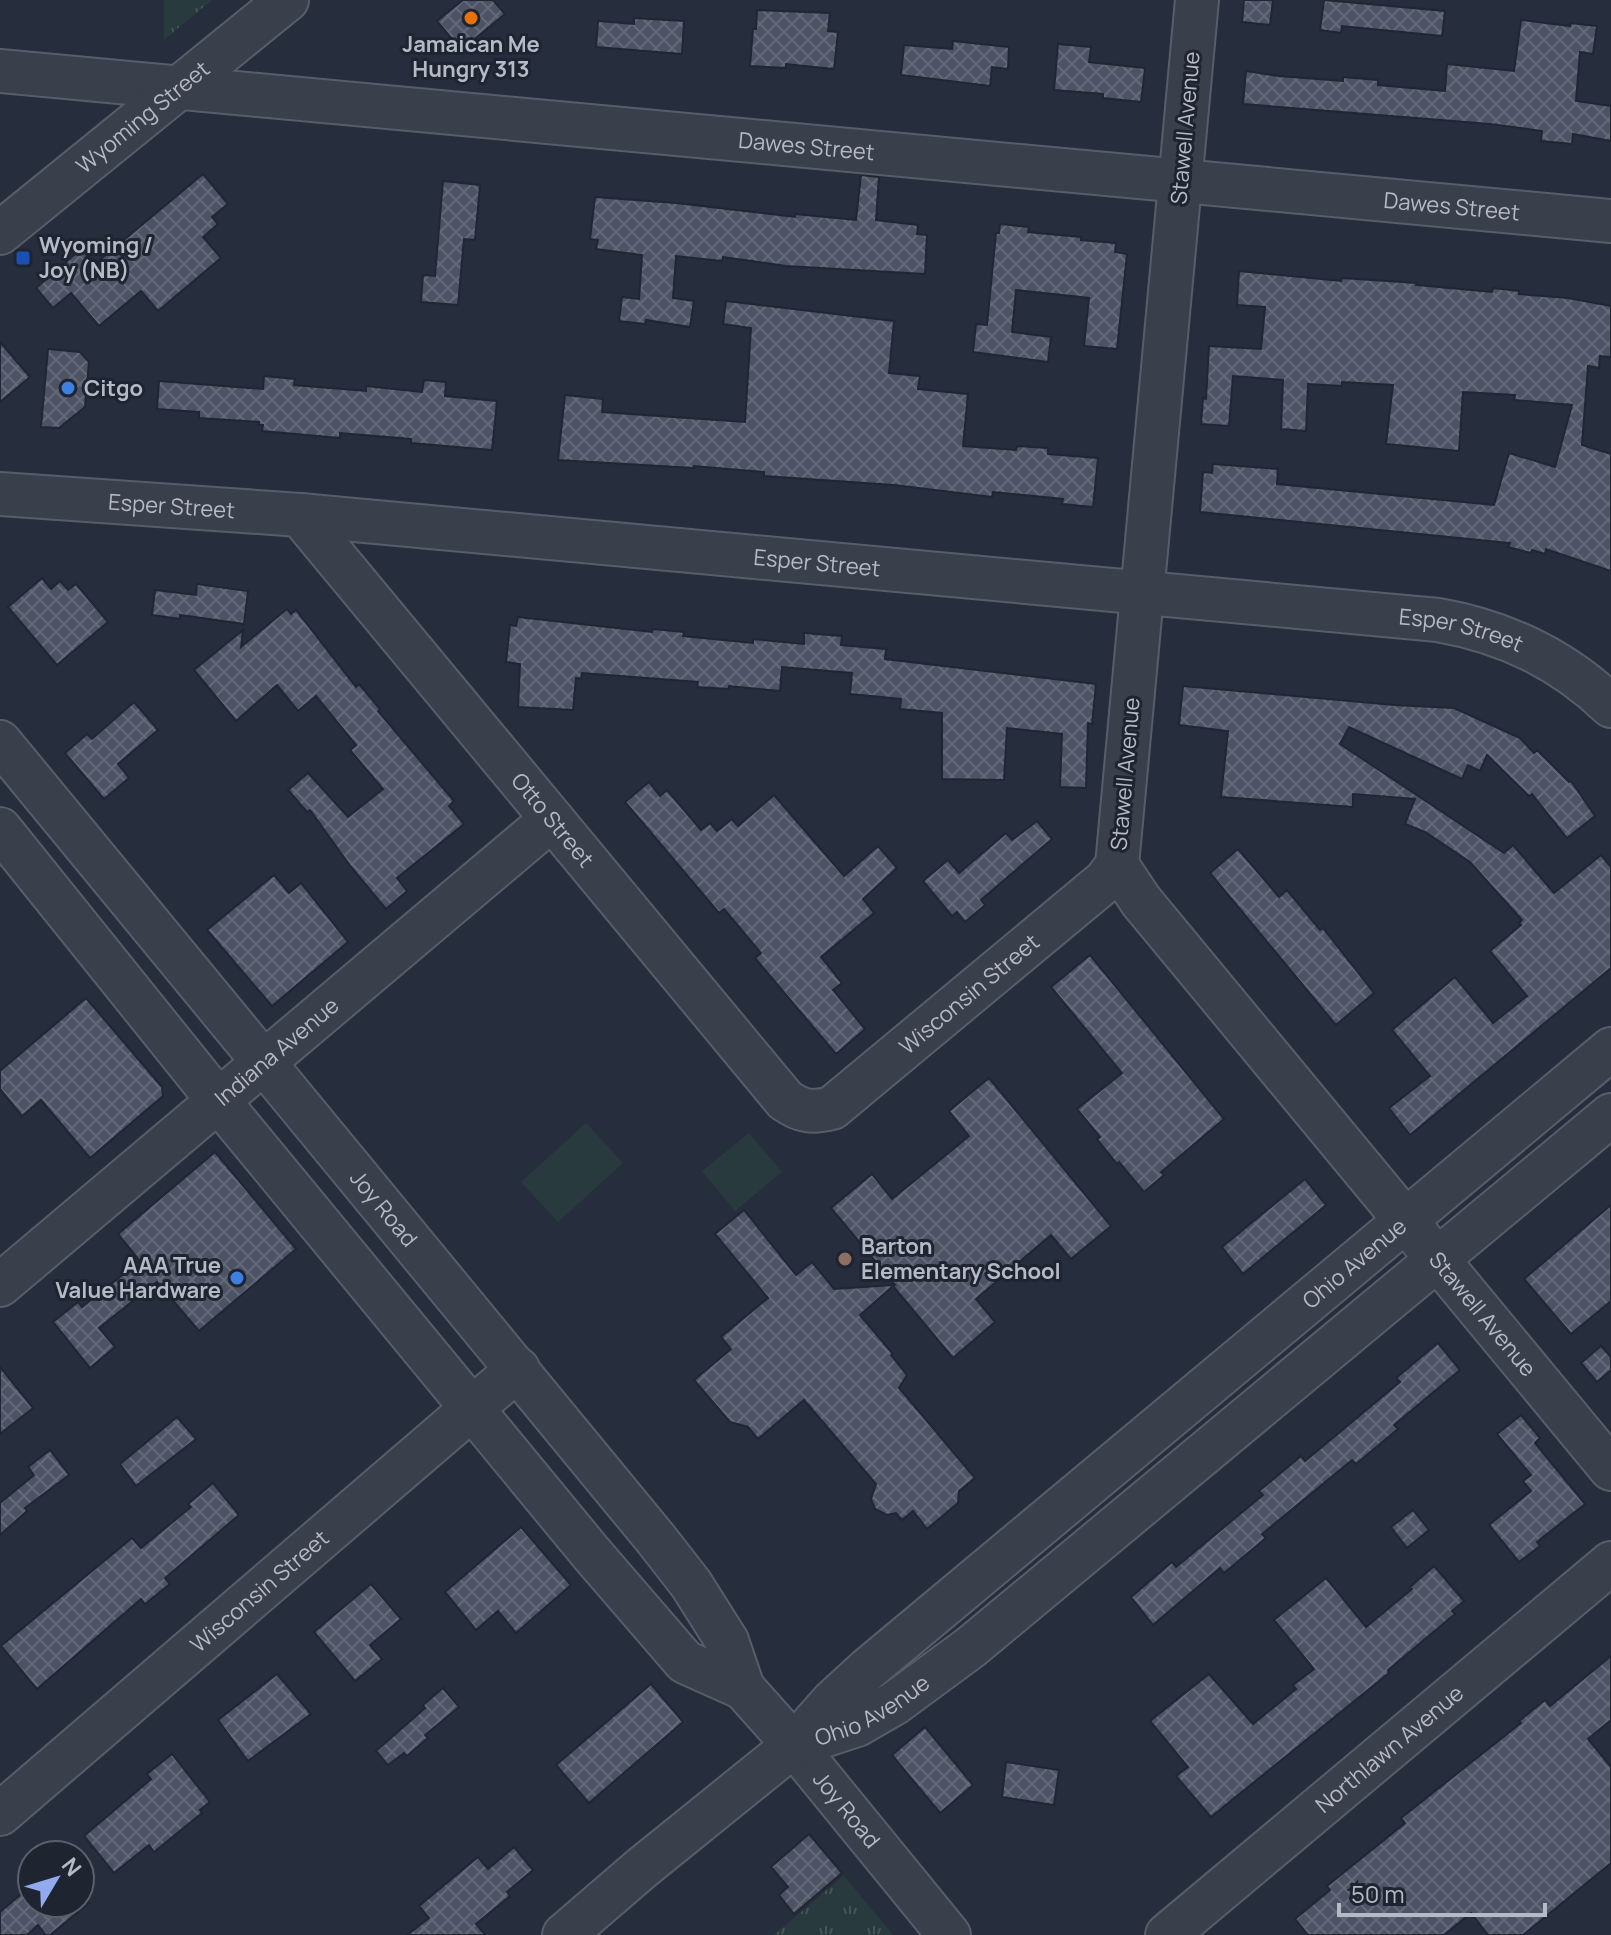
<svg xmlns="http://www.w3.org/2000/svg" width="1611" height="1935" font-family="Manrope,sans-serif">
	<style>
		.grass { fill: url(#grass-tufts) }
		.green { fill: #293a3e }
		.building { fill: url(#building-cross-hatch); stroke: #212633; stroke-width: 2 }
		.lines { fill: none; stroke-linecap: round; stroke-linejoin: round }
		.minor-casing { stroke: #585d6a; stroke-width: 46 }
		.minor { stroke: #3a3f4c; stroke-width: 42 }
		.food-dot { fill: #e8710a; stroke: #1f2431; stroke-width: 3 }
		.transit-dot { fill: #1a4fb4; stroke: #1f2431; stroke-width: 3 }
		.shop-dot { fill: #3f7fe0; stroke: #1f2431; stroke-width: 3 }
		.education-dot { fill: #8d6e63; stroke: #1f2431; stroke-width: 3 }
		.labels { text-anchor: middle; stroke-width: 6; stroke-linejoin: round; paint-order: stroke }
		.poi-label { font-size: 22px; font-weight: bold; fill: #b5bac7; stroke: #1f2431; text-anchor: start }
		.street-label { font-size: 22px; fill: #b5bac7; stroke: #1f2431 }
	</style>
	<defs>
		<pattern id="grass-tufts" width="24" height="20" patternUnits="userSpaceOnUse" patternTransform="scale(2)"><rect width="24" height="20" fill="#293a3e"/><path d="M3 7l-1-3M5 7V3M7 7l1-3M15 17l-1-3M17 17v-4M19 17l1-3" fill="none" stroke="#465458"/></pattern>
		<pattern id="building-cross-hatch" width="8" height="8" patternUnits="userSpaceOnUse" patternTransform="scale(2)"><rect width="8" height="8" fill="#4c5364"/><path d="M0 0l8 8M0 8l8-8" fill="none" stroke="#646a79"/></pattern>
	</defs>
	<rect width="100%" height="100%" fill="#262d3c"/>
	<g class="grass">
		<path d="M164,0H212L164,40Z"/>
		<path d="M844,1876L893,1935H774L843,1876Z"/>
	</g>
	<g class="green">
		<path d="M586,1123L623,1163L558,1222L521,1182Z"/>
		<path d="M749,1133L782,1172L735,1211L702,1171Z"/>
	</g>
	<g class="building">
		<path d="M463,0H493L505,14L461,50L437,21Z"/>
		<path d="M1244,0H1273L1270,25L1242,22Z"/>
		<path d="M1324,0L1445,11L1442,36L1342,26L1341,33L1320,30Z"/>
		<path d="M757,10L830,13L828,31L838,32L834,69L786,64V68L750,66L753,29H756Z"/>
		<path d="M634,18L684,21L682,54L596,47L598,21L634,24Z"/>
		<path d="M1521,20L1570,26V23L1597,26L1593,54L1580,52L1576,101L1611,106V141L1573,134L1572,144L1541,141L1542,131L1490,124L1243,104L1246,71L1278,76L1343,81V77L1378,80V85L1445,91L1447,64L1514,71Z"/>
		<path d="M953,41L1009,47L1008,69L992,67L990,86L901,75L904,45L952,49Z"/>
		<path d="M1058,44L1091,47L1089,62L1145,68L1141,102L1103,98V94L1054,90Z"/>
		<path d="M203,174L228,204L212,217L218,224L203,237L221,258L158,311L141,291L99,326L71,293L53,308L36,288L82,248L95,264Z"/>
		<path d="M861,175L879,177L876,220L918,225L917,234L927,235L925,274L786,266L723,257L722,261L676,256L673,298L694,301L690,327L646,320L645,324L619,321L622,297L639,299L642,255L596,249L598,240L590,239L595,197L676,203L795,217V214L856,220Z"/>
		<path d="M443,181L480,185L475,240L464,239L458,305L421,302L423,275L435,276Z"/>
		<path d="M1000,224L1029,227L1028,232L1081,237V240L1116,243L1115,252L1127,254L1117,349L1084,346L1089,298L1016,290L1012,332L1051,337L1048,362L973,352L976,324L987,325L996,233H999Z"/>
		<path d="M1239,271L1341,281L1342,278L1417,283L1416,285L1492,292L1493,288L1519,291V294L1568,298L1611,306V357L1600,356L1599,368L1588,366L1582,445L1611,454V571L1546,549L1545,554L1532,550L1531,553L1508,547L1510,543L1200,512L1203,472L1212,473L1213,464L1278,469L1277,484L1494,505L1509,453L1555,467L1572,405L1514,400L1515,395L1463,392L1459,451L1386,444L1393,385L1342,382V386L1308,384L1306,431L1281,429L1283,380L1233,376L1229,426L1201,424L1203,398L1206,399L1209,346L1261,349L1265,307L1237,305Z"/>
		<path d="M726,301L894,321L889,373L920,376L918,389L968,394L963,446L1016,450L1017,446L1048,448V454L1098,458L1093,507L1062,504L1063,499L993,492L992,497L894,485L764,476V472L694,466V468L558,460L565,395L603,399L602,412L745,422L751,328L723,324Z"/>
		<path d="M0,342L30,377L0,402Z"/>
		<path d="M48,349L80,352L89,362L85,407L59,428L41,427Z"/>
		<path d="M264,376L295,379L294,385L366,391V386L422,392L424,380L446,382L445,396L497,401L492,450L411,443V439L340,433V438L262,431L263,425H259V422L199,418V412L157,409L159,381L263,389Z"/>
		<path d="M42,578L51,589L60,581L68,590L76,584L108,622L57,665L8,607Z"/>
		<path d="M197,584L248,591L244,624L180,615V619L152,615L155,590L196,595Z"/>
		<path d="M287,609L291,614L296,610L356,687L359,684L380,709L378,711L454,801L449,806L464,824L397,878L407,891L386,909L351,867L310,810L307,812L288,790L308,773L348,817L383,789L350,750L356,745L316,696L298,711L277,685L236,721L194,670L243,630L241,647Z"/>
		<path d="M518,617L652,632L653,629L684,632L683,636L753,643V639L804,644V633L842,636L841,645L886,649L885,659L1096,684L1092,724L1088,723L1086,788L1060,787L1062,734L1007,728L1004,780L942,779V713L900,709L901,699L850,694L852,673L782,667L780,691L729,686V689L697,687L698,682L582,673L581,679L576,678L573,710L518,707L520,664L506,662L510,625L516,626Z"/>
		<path d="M1183,686L1394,705L1454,708L1520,738L1534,753L1537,750L1569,782L1571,781L1595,816L1567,838L1532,794L1529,796L1487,755L1480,771L1468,765L1462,779L1349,727L1340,744L1504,853L1513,845L1554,893L1601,855L1611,867V968L1410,1135L1389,1108L1430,1076L1392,1030L1455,977L1493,1023L1527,996L1490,951L1521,925L1519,923L1522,920L1470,862L1425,832L1405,824L1415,799L1353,794V807L1221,797L1228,731L1179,725Z"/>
		<path d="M134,702L158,730L118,764L129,778L104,799L65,753L87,734L92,739Z"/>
		<path d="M649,782L660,796L667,790L701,830L710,823L717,831L732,819L738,826L774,795L844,876L878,846L897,868L863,899L874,913L821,957L842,983L833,990L865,1029L836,1054L755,958L761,953L724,909L719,913L625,802Z"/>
		<path d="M1037,821L1052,839L981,900L985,905L965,922L957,912L952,916L923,881L948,860L959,873L1006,833L1012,840Z"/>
		<path d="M1238,849L1279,897L1287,890L1320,930L1323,928L1374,993L1336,1025L1210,873Z"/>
		<path d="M274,875L289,893L301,883L348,942L272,1006L207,930Z"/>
		<path d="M1090,955L1224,1119L1161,1172L1164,1175L1144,1192L1119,1162L1117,1164L1097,1139L1100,1137L1077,1109L1122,1073L1051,987Z"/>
		<path d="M86,998L162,1087L163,1096L90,1158L41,1100L22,1116L0,1089V1071Z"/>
		<path d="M989,1078L1111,1226L1071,1259L1051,1235L976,1299L995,1322L953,1358L893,1286L860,1315L893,1354L891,1355L907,1375L899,1388L975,1478L959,1491L958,1503L927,1529L913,1511L902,1520L896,1513L887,1515L875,1509L871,1499L876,1484L804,1400L758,1439L748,1427L730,1422L694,1380L731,1349L721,1337L768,1298L715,1234L744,1210L796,1275L812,1262L834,1289L895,1285L831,1208L872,1174L892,1199L969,1136L949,1111Z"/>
		<path d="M215,1152L296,1249L199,1331L157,1282L99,1328L115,1347L90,1368L53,1322L78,1302L82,1307L140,1261L118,1234Z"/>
		<path d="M1305,1179L1326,1205L1243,1274L1222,1247Z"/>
		<path d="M1611,1205V1301L1571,1334L1524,1279Z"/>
		<path d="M1438,1343L1460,1370L1394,1425L1398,1429L1356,1464L1352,1460L1262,1534L1266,1538L1224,1573L1220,1568L1153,1625L1131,1597L1172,1562L1176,1567L1263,1495L1259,1491L1301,1456L1305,1461L1400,1382L1396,1378Z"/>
		<path d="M1601,1346L1611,1357V1370L1597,1382L1581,1363Z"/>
		<path d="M0,1367L33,1408L0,1434Z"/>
		<path d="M1521,1415L1540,1438L1535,1443L1585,1504L1537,1542L1540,1546L1519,1562L1489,1525L1531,1491L1523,1481L1531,1475L1497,1434Z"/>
		<path d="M177,1417L196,1439L136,1486L120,1464Z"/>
		<path d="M50,1450L69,1475L25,1508L27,1511L0,1535V1503L34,1475L28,1467Z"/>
		<path d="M213,1483L239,1515L165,1578L170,1584L145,1604L141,1599L37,1689L1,1646L132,1538L141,1548L191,1507L188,1504Z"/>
		<path d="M1413,1510L1429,1530L1407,1548L1391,1527Z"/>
		<path d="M521,1527L571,1585L516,1633L498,1611L476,1630L445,1592Z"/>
		<path d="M1434,1566L1464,1601L1452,1611L1455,1614L1388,1670L1389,1673L1211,1817L1176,1776L1188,1767L1150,1721L1209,1674L1253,1724L1296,1689L1293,1685L1314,1669L1274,1620L1326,1578L1366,1627L1412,1589L1410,1587Z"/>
		<path d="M371,1584L401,1619L370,1645L382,1659L355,1681L314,1632Z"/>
		<path d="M1611,1656V1720L1588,1739L1611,1767V1863L1523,1935H1488L1471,1913L1444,1935H1308L1295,1919L1330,1890L1327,1886L1405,1823L1401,1818L1521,1723L1519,1721L1545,1700L1550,1706Z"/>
		<path d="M277,1674L311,1714L248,1761L218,1720Z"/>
		<path d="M651,1684L683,1722L589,1803L556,1765Z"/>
		<path d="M443,1688L459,1707L425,1735L428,1738L407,1756L404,1753L388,1765L376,1751L425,1708L423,1705Z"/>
		<path d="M925,1727L973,1785L940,1813L892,1755Z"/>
		<path d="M172,1754L210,1802L200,1810L202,1813L154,1852L149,1845L114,1873L84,1836L151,1779L147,1774Z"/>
		<path d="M1006,1762L1059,1770L1054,1805L1002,1797Z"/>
		<path d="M809,1834L842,1873L794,1914L779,1895L788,1887L771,1867Z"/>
		<path d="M514,1847L533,1870L507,1892L510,1896L476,1924L485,1935H407L429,1918L419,1906L478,1857L488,1869Z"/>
		<path d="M32,1885V1903H89L50,1935H46L38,1925L27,1935H0V1912Z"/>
	</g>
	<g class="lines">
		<g class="minor-casing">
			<g id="minor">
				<path id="s1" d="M1197,0L1117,865L1141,901L1611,1469"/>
				<path id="s2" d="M0,71L1611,221"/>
				<path id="s3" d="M0,233L287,0"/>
				<path id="s4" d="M0,494L300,515L1438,620C1506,632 1562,659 1611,706"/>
				<path id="s5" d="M300,515L785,1100C802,1112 812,1113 832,1108L1105,881L1117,865"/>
				<path id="s6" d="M0,742L656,1539L691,1584L727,1641L743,1688"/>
				<path id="s7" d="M0,829L217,1099L591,1553L685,1662L743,1688L794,1745L949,1935"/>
				<path id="s8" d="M0,1285L552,819"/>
				<path id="s9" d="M796,1745L857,1725L895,1703L971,1647L1611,1115"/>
				<path id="s10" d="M0,1814L518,1369"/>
				<path id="s11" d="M564,1935L643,1867L794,1745L833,1701L868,1669L1611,1049"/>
				<path id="s12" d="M1167,1935L1611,1563"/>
			</g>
		</g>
		<use href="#minor" class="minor"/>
	</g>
	<circle class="food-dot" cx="471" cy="18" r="8"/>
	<rect class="transit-dot" x="15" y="250" width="16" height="16" rx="4"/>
	<g class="shop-dot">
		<circle cx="68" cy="388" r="8"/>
		<circle cx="237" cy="1278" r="8"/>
	</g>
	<circle class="education-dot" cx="845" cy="1259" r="8"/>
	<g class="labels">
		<g class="poi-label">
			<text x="471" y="52" text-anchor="middle">Jamaican Me<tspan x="471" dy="25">Hungry 313</tspan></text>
			<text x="39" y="253">Wyoming /<tspan x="39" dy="25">Joy (NB)</tspan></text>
			<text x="84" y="396">Citgo</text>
			<text x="861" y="1254">Barton<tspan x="861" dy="25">Elementary School</tspan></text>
			<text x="221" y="1273" text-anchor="end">AAA True<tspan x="221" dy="25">Value Hardware</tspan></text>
		</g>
		<g class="street-label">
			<text dy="8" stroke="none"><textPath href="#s3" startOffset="184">Wyoming Street</textPath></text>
			<text transform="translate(1185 128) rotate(-85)" y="8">Stawell Avenue</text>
			<text dy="8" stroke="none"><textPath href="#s2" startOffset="810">Dawes Street</textPath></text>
			<text dy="8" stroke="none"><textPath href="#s2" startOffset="1458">Dawes Street</textPath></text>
			<text dy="8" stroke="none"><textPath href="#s4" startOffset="172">Esper Street</textPath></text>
			<text dy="8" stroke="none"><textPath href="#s4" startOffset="820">Esper Street</textPath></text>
			<text dy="8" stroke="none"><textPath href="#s4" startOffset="1468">Esper Street</textPath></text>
			<text transform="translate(1125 774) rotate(-85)" y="8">Stawell Avenue</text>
			<text dy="8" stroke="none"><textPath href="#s5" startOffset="396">Otto Street</textPath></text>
			<text dy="8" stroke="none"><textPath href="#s5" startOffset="988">Wisconsin Street</textPath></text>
			<text dy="8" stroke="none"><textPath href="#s8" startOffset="362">Indiana Avenue</textPath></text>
			<text dy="8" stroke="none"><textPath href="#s6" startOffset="604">Joy Road</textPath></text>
			<text dy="8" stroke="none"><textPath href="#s11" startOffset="1038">Ohio Avenue</textPath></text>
			<text dy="8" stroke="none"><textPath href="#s1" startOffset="1448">Stawell Avenue</textPath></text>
			<text dy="8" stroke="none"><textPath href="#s10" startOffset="342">Wisconsin Street</textPath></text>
			<text dy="8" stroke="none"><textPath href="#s9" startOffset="84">Ohio Avenue</textPath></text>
			<text dy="8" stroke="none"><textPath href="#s12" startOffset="290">Northlawn Avenue</textPath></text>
			<text dy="8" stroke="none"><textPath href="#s7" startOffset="1302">Joy Road</textPath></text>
		</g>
	</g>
	<g transform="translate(56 1879) rotate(52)"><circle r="38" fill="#1f2431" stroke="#5b606d" stroke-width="2"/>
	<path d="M0-6L14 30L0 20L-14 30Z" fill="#92abef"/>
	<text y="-12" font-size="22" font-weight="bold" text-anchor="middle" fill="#b5bac7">N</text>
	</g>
	<path d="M1339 1903v12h206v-12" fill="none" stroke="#b5bac7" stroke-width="4"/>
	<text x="1351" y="1903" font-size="24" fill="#b5bac7" stroke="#1f2431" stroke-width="6" paint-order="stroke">50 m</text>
</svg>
